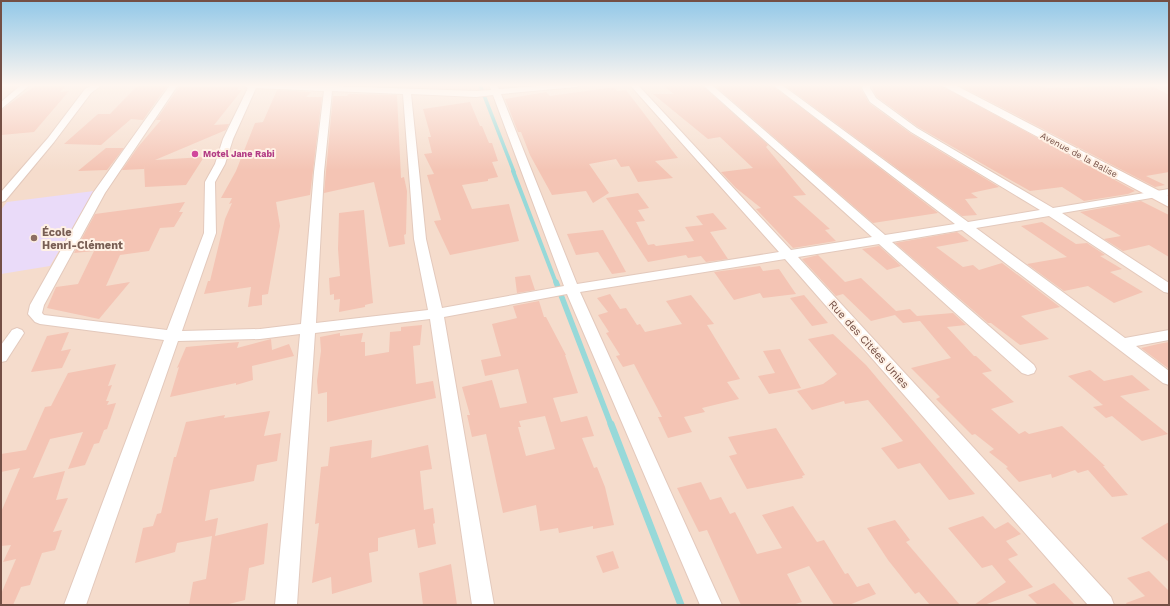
<svg xmlns="http://www.w3.org/2000/svg" width="1170" height="606" font-family="'Work Sans',sans-serif">
	<style>
		.residential { fill: #f5dccc }
		.education { fill: #eadbf9 }
		.lines { fill: none; stroke-linecap: round; stroke-linejoin: round }
		.stream-far3 { stroke: #97d9d9; stroke-width: 3.5 }
		.stream-far2 { stroke: #97d9d9; stroke-width: 4 }
		.stream-far1 { stroke: #97d9d9; stroke-width: 5.5 }
		.stream { stroke: #97d9d9; stroke-width: 7 }
		.building { fill: #f4c4b4; fill-rule: evenodd }
		.street-casing { stroke: #e3c9bc; stroke-width: 2 }
		.secondary-casing { stroke: #e9c8b9; stroke-width: 2 }
		.street { fill: #fff; fill-rule: evenodd }
		.secondary { fill: #fff; fill-rule: evenodd }
		.hotel-dot { fill: #d1479c; stroke: #fff1e5; stroke-width: 1.5 }
		.education-dot { fill: #8d6e63; stroke: #fff1e5; stroke-width: 1.5 }
		.labels { text-anchor: middle; stroke-width: 4; stroke-linejoin: round; paint-order: stroke }
		.far-hotel-label { font-size: 9px; font-weight: bold; fill: #b23c85; stroke: #fff1e5; text-anchor: start }
		.far-street-label { font-size: 9px; fill: #744f45; stroke: #fff1e5 }
		.education-label { font-size: 11px; font-weight: bold; fill: #785e54; stroke: #fff1e5; text-anchor: start }
		.street-label { font-size: 11px; fill: #744f45; stroke: #fff1e5 }
	</style>
	<rect width="100%" height="100%" fill="#fdecdd"/>
	<rect class="residential" x="1" y="85" width="1168" height="520"/>
	<path class="education" d="M94,191L50,266L1,274V210L7,202Z"/>
	<g class="lines">
		<g class="stream-far3">
			<path d="M480,85L514,172"/>
			<path d="M1086,85L1095,89"/>
		</g>
		<path class="stream-far2" d="M513,171L556,283"/>
		<path class="stream-far1" d="M556,282L611,425"/>
		<path class="stream" d="M611,424L681,605"/>
	</g>
	<g class="building">
		<path d="M67,85L60,92L69,91L34,132L1,135V110L15,100L35,86Z"/>
		<path d="M164,85L167,86L143,120L131,119L101,145L64,144L98,114H110L137,86Z"/>
		<path d="M662,85H702L768,145L766,147L806,195L793,196L830,229L825,230L836,241L793,248L756,209L761,208L736,188L721,172L753,168L720,137L708,139L653,94H674Z"/>
		<path d="M714,85H772L938,213L873,223Z"/>
		<path d="M784,85H861V89L869,103L910,133L999,187L971,193L978,198L965,199L977,215L962,216Z"/>
		<path d="M872,85H940L1135,191L1128,194L1084,201L1062,187L1030,191L918,127L877,97L872,88Z"/>
		<path d="M958,85H1039L1048,88L1058,87L1061,88L1118,85L1124,88L1154,87L1169,95V172L1146,176L1165,185L1155,187Z"/>
		<path d="M179,87H239L237,90H242L214,125L229,124L226,130L155,160L204,157L186,185L145,187L144,165V169L122,170L138,147L161,120H156Z"/>
		<path d="M614,87L617,91L626,90L678,158L655,161L673,178L638,182L629,166L621,167L616,159L589,164L609,193L593,203L586,191L552,195L530,155L521,132H518L505,99L546,92L550,96Z"/>
		<path d="M277,90L311,92L306,97H322L310,195L276,202L280,226L268,294L262,295V305L248,307L251,287L204,294L208,281H210L225,219L232,203L229,204L232,198H221L236,171L255,123L263,122Z"/>
		<path d="M349,94L397,95L401,178L404,177L407,191L406,234L404,235L405,244L389,247L374,182L324,193L333,96H347Z"/>
		<path d="M470,102L480,126H482L489,143H492L498,161L492,162L498,177L488,179V181L462,185L472,209L509,204L519,241L450,255L434,221L441,220L427,175L434,174L424,154L432,153L428,137H431L423,109Z"/>
		<path d="M106,148H124L107,170L78,171Z"/>
		<path d="M638,193L649,208L638,210L645,221L636,222L648,245L654,244L656,246L694,241L685,227L703,225L696,216L713,213L727,229L710,232L728,259L706,262L701,256L688,258L686,255L648,262L606,198Z"/>
		<path d="M1141,201L1169,215V257L1149,245L1123,251L1104,239L1121,236L1080,212Z"/>
		<path d="M185,202L179,212H183L174,227L160,228L149,251L120,255L106,286L130,282L99,319L47,308L56,287L78,284L94,251L74,253L95,214Z"/>
		<path d="M364,210L373,303L365,305V307L339,312L340,299L334,300V294L330,295L329,278L340,276L338,249L339,213Z"/>
		<path d="M1042,222L1076,244L1087,243L1105,255L1100,256L1122,269L1110,272L1143,292L1114,303L1088,286L1064,291L1027,264L1067,257L1021,226Z"/>
		<path d="M603,230L626,272L612,274L598,252L576,255L567,234Z"/>
		<path d="M957,232L969,241L936,247L963,267L973,265L979,270L1002,263L1060,307L1021,316L1049,339L1020,345L991,323H988L895,243Z"/>
		<path d="M879,246L901,266L887,270L862,249Z"/>
		<path d="M818,255L845,282L861,278L896,311L910,309L917,316L953,313L966,325L947,327L974,356H976L992,371L982,373L1014,402L991,409L1019,434L1025,431L1029,434L1062,426L1105,466H1103L1128,495L1112,497L1088,470L1078,473L1075,470L1052,478L1051,474L1019,482L1006,468L1008,467L989,452L994,449L975,434L972,435L936,399L940,397L911,368L951,358L920,321L903,323L895,315L871,321L843,294L836,296L802,259Z"/>
		<path d="M760,266L763,271L779,269L796,294L763,298L760,293L734,300L714,272Z"/>
		<path d="M530,275L535,290L517,293L515,277Z"/>
		<path d="M610,294L620,309L626,308L637,325L640,324L645,332L682,324L666,301L691,295L714,324L707,325L740,379L727,382L739,399L702,408L705,412L684,417L692,432L668,438L658,417H662L634,364L623,367L616,356L620,355L606,333L609,332L598,315L608,312L597,298Z"/>
		<path d="M804,295L828,323L812,326L790,298Z"/>
		<path d="M539,301L544,317H546L566,355H565L578,393L553,398L561,422L587,416L594,436L582,438L594,468L597,467L605,487L614,525L593,529V526L559,533L558,528L540,531L536,505L503,513L486,434L472,437L467,415H470L462,387L492,380L500,408L527,403L518,369L485,376L481,360L501,356L492,324L517,318L513,306ZM545,416L555,449L526,456L518,427H521L519,421Z"/>
		<path d="M422,325L420,345L413,346L416,384L433,381L436,398L327,422V392L318,394L317,381L321,351L320,337L340,333V336L363,333L361,342H365V356L389,352L390,332L401,331V327Z"/>
		<path d="M69,332L61,351L71,349L62,368L31,372L47,336Z"/>
		<path d="M833,334L866,365L975,494L949,500L920,463L898,469L881,448L903,441L868,400L845,404L844,401L812,410L797,391L823,384L837,374L808,339Z"/>
		<path d="M271,339L272,350L289,344L294,356L252,366L253,380L236,385V383L170,397L179,367L177,368L186,347L239,342L237,348Z"/>
		<path d="M1169,342V369L1141,348L1158,344Z"/>
		<path d="M780,349L801,388L769,394L758,376L775,373L763,351Z"/>
		<path d="M116,364L108,386L112,385L106,401H109L107,405L116,403L107,429L104,430L99,443L94,444L85,465L68,469L83,432L50,439L33,478L65,471L56,500L68,498L53,532L62,530L55,550L42,553L30,585L21,587L13,605H1V594L16,559L3,562L11,545L1,546V512L20,468L1,472V454L26,450L45,407L51,406L68,373Z"/>
		<path d="M1090,370L1104,381L1132,375L1150,390L1120,396L1168,434L1142,441L1112,416L1106,418L1093,407L1103,405L1068,376Z"/>
		<path d="M270,411L264,436L281,433L277,461L257,465L254,481L210,490L205,521L218,518L215,536L268,523L264,564L249,568L245,600L225,605H189L193,582L206,579L212,536L177,543L175,552L135,563L143,528L153,526L157,514L161,513L174,457H176L186,422L225,415L224,418Z"/>
		<path d="M776,428L805,475L802,476L803,478L747,489L729,456L737,454L728,437Z"/>
		<path d="M372,440L371,458L428,445L432,469L420,471L424,510L433,508L435,523L433,524L436,544L418,548L415,529L378,538V551L369,553L372,582L332,594L331,577L312,583L319,523L315,524L321,467L328,466L330,447Z"/>
		<path d="M701,482L710,500L721,497L730,514L735,512L757,554L782,548L762,515L793,506L817,542L824,540L845,574L848,573L857,587L869,583L876,594L849,605H834L809,566L787,574L802,602L792,605H741L707,530L699,532L677,488Z"/>
		<path d="M983,516L995,529L1008,522L1021,534L1006,541L1018,555L1008,559L1033,587L984,605H974L1006,582L992,565L982,568L948,528Z"/>
		<path d="M895,520L910,540L906,542L960,605H930L919,592L915,594L888,560L867,528Z"/>
		<path d="M1169,522V562L1141,538Z"/>
		<path d="M613,551L619,568L603,573L596,556Z"/>
		<path d="M451,564L457,605H423L419,573Z"/>
		<path d="M1149,571L1169,591V605H1127L1126,603L1145,596L1127,578Z"/>
		<path d="M1054,583L1075,605H1038L1028,595Z"/>
	</g>
	<g class="lines">
		<g class="street-casing">
			<g id="street">
				<path d="M21,85H30L1,109V102Z"/>
				<path d="M92,85H102L91,93L54,142L5,201L1,202V192L48,138L85,89Z"/>
				<path d="M170,85H178L105,193L44,305L42,313L44,315L167,330L204,233L205,182L215,164L223,139L248,88L242,85H305L476,91L491,90L489,85H497L499,89L550,85H580L576,87L501,94L577,284L779,252L630,85H638L791,250L872,237L703,85H712L885,235L955,224L773,85H782L968,222L1040,210L911,132L870,102L862,88L863,85H871L870,88L876,98L917,128L1053,208L1169,189V195L1062,213L1169,283V293L1164,292L1049,216L976,228L1125,338L1169,330V340L1136,346L1169,371V385L1163,383L962,230L892,242L1034,365L1036,369L1034,373L1028,375L1022,373L879,244L798,257L1111,597L1114,605H1088L785,259L580,292L722,605H700L567,294L444,317L494,605H472L430,319L315,333L297,605H275L300,334L260,339L178,341L86,605H64L164,340L40,324L35,322L28,314L30,305L93,193ZM256,88L324,91L314,172L301,324L260,329L182,331L216,233L215,182L225,164L233,139ZM332,91L403,94L414,239L428,310L316,323L324,172ZM411,94L476,97L493,95L564,286L442,308L426,239Z"/>
				<path d="M17,328L22,330L24,333L6,361L1,362V345L12,330Z"/>
			</g>
		</g>
		<g class="secondary-casing">
			<path id="secondary" d="M941,85H955L1169,196V207Z"/>
		</g>
		<use href="#street" class="street"/>
		<use href="#secondary" class="secondary"/>
	</g>
	<linearGradient id="sky" x2="0" y2="1"><stop stop-color="#92c8e8"/><stop offset="0.5" stop-color="#fef6f0"/><stop offset="1" stop-color="#fef6f0" stop-opacity="0"/></linearGradient>
	<rect width="1170" height="170" fill="url(#sky)"/>
	<circle class="hotel-dot" cx="195" cy="154" r="4"/>
	<circle class="education-dot" cx="34" cy="238" r="4"/>
	<g class="labels">
		<g class="far-hotel-label">
			<text x="203" y="157">Motel Jane Rabi</text>
		</g>
		<g class="far-street-label">
			<text transform="translate(1079 155) rotate(28)" y="3">Avenue de la Balise</text>
		</g>
		<g class="education-label">
			<text x="42" y="236">École<tspan x="42" dy="13">Henri-Clément</tspan></text>
		</g>
		<g class="street-label">
			<text transform="translate(869 344) rotate(48)" y="4">Rue des Citées Unies</text>
		</g>
	</g>
	<rect width="1170" height="606" fill="none" stroke="#744f45" stroke-width="4"/>
</svg>
